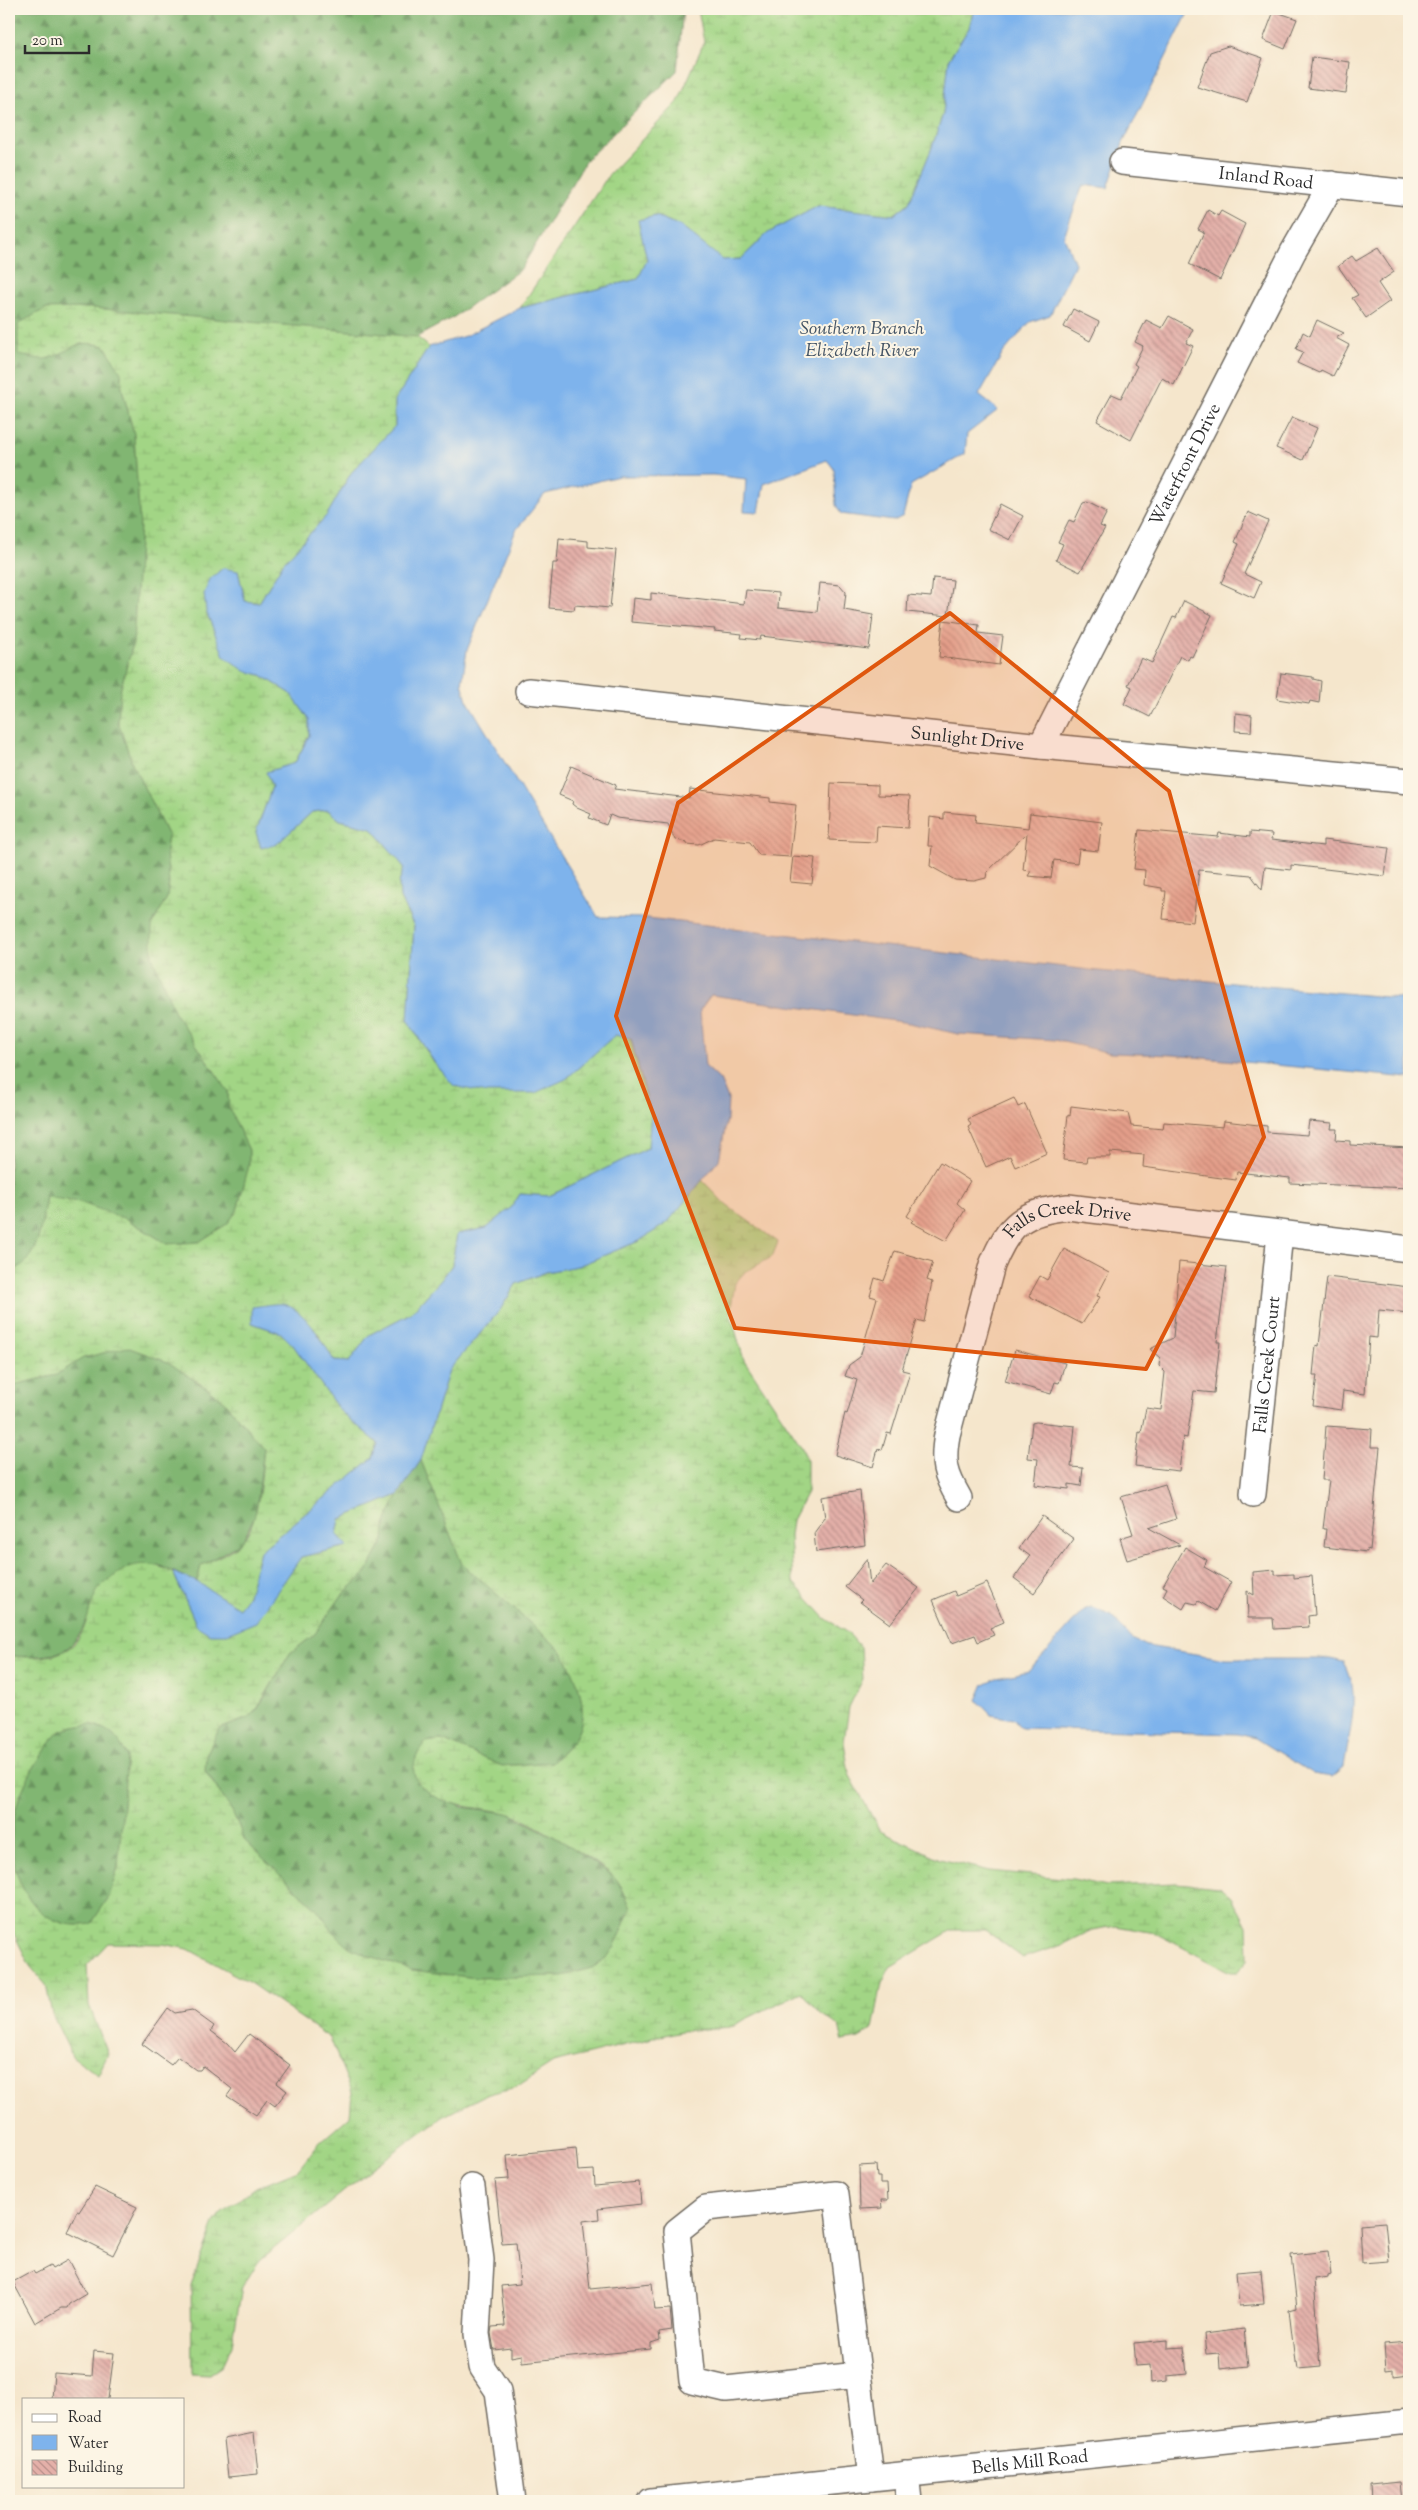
<svg xmlns="http://www.w3.org/2000/svg" width="1418" height="2510" font-family="'Sorts Mill Goudy',serif">
	<style>
		.forest { fill: url(#forest-firs); stroke: #56704e }
		.wetland { fill: url(#wetland-marsh); stroke: #668058; fill-rule: evenodd }
		.water { fill: #7eb3ec; stroke: #546f8c }
		.building { fill: url(#building-back-hatch) }
		.lines { fill: none; stroke-linecap: round; stroke-linejoin: round }
		.minor-casing { stroke: #726c63; stroke-width: 28 }
		.minor { stroke: #fff; stroke-width: 25 }
		.marked { fill: #df570e; fill-opacity: 0.2; stroke: #df570e; stroke-width: 4; stroke-linejoin: round }
		.labels { text-anchor: middle; stroke-width: 4; stroke-linejoin: round; paint-order: stroke }
		.street-label { font-size: 18px; fill: #2b2b2b; stroke: #fcf5e5 }
		.water-label { font-size: 19px; font-style: italic; fill: #445465; stroke: #fcf5e5 }
	</style>
	<defs>
		<pattern id="forest-firs" width="22" height="20" patternUnits="userSpaceOnUse" patternTransform="scale(1.25)"><rect width="22" height="20" fill="#81b672"/><path d="M5 1l3.5 6h-7zM16 11l3.5 6h-7z" fill="#6a945e"/></pattern>
		<pattern id="wetland-marsh" width="20" height="14" patternUnits="userSpaceOnUse" patternTransform="scale(1.25)"><rect width="20" height="14" fill="#a2d585"/><path d="M1 5h8M5 5V1M11 12h8M15 12V8" fill="none" stroke="#8cb773"/></pattern>
		<pattern id="building-back-hatch" width="6" height="6" patternUnits="userSpaceOnUse" patternTransform="scale(1.25)"><rect width="6" height="6" fill="#e4b0a9"/><path d="M-1 5l2 2M0 0l6 6M5-1l2 2" fill="none" stroke="#b98f8a"/></pattern>
	</defs>
	<rect width="100%" height="100%" fill="#fcf5e5"/>
	<filter id="ink" filterUnits="userSpaceOnUse"><feTurbulence type="fractalNoise" baseFrequency=".02" numOctaves="2"/><feDisplacementMap in="SourceGraphic" scale="10" xChannelSelector="R" yChannelSelector="G"/><feConvolveMatrix kernelMatrix="1 2 1 2 8 2 1 2 1" color-interpolation-filters="sRGB"/></filter>
	<filter id="wash" filterUnits="userSpaceOnUse"><feTurbulence type="fractalNoise" baseFrequency=".0096" numOctaves="4" result="noise"/><feDisplacementMap in="SourceGraphic" scale="20" xChannelSelector="R" yChannelSelector="G"/><feGaussianBlur stdDeviation="1.12" result="paint"/><feColorMatrix in="noise" values="0 0 0 0 0 0 0 0 0 0 0 0 0 0 0 0 0 1.4 0 .05"/><feComposite in="paint" operator="in"/></filter>
	<g filter="url(#wash)">
		<rect width="100%" height="100%" fill="#f5e6cc"/>
		<g class="forest">
			<path d="M9,9H683L677,71L586,160L521,269L454,317L417,337L92,308L45,309L48,359C70,347 79,339 105,346L122,372V388L134,434L140,527L133,644L120,691L118,722L133,765L168,836L166,852L169,883L167,898L152,925L176,1015L228,1091L229,1108L249,1150V1166L237,1211L227,1224L199,1242L167,1244L126,1219L46,1197C41,1225 40,1261 9,1273Z"/>
			<path d="M127,1347L168,1362L221,1398L264,1448L256,1513L242,1542L201,1566L197,1582L158,1565L100,1587C76,1646 78,1659 9,1656V1386L56,1375L83,1358Z"/>
			<path d="M421,1460L462,1564L560,1649C576,1672 592,1712 575,1738C569,1747 560,1754 553,1762L502,1766L442,1740L425,1742L420,1786L433,1795L462,1807L508,1813L566,1843L616,1878L631,1907L615,1946L606,1959L592,1968L562,1976L476,1978L411,1970L364,1954L349,1947L336,1936L317,1909L245,1841L232,1811L205,1770L206,1755L219,1729L248,1718L257,1710L290,1653L314,1635L342,1595L366,1573L384,1540L385,1525L398,1495Z"/>
			<path d="M90,1724C111,1730 119,1738 127,1757L118,1867L109,1897L91,1924C36,1934 7,1877 12,1829C15,1801 28,1774 44,1752C49,1746 54,1734 61,1731C69,1727 81,1726 90,1724Z"/>
		</g>
		<g class="wetland">
			<path d="M698,9H974L969,28L949,59L943,114L931,150L909,203L893,215L818,206L768,233L741,259L722,260L680,226L656,216L639,220L647,261L638,279L520,308L610,173L678,102L704,42Z"/>
			<path d="M92,308L417,337L429,347L395,400V426L351,473L327,515L283,563L259,603L245,601L238,571L245,671L261,675L290,693L309,719V735L295,763L272,787L256,832L261,848L277,844L312,812L328,810L340,820L372,828L404,867L399,883L400,898L414,926L408,1021L434,1063L455,1086L566,1079L615,1035L631,1039L651,1115L648,1148L549,1196L520,1194L512,1207L487,1228L457,1234L452,1265L442,1279L411,1313L369,1335L349,1362L334,1361L318,1333L252,1323L281,1333L293,1345L340,1411L378,1443L373,1458L260,1551L248,1596L239,1609L197,1582L201,1566C213,1559 231,1552 241,1542C260,1524 261,1473 264,1448L221,1398L168,1362L127,1347L83,1358L56,1375L9,1386V1273C40,1261 41,1225 46,1197L79,1202L126,1219L167,1244L199,1242L227,1224L237,1211L249,1165V1150L229,1108L228,1091L176,1015L152,956V925L167,898L169,883L166,852L168,836L133,765L118,722L120,691L133,644L140,527L134,434L122,388L121,372L105,346C73,338 75,350 49,358C41,361 27,356 18,355V324L45,309Z"/>
			<path d="M702,1180L726,1205L778,1242L772,1257L745,1272L735,1283L730,1313L744,1360L802,1447L807,1461V1492L792,1520L790,1536L793,1582L825,1618L849,1634L861,1648L863,1679L849,1707L844,1742L849,1774L880,1831L940,1859L989,1871L1073,1879L1107,1886L1176,1883L1220,1887L1232,1897L1247,1926L1248,1960L1237,1972H1230L1155,1933L1116,1926L1092,1930L1062,1945L1023,1958L985,1930H952L890,1967L882,1983L873,2029L859,2038L843,2041L839,2026L821,2014L802,1992L729,2027L681,2031L553,2063L516,2087L485,2095L442,2117L371,2169L259,2261L242,2287L232,2345L222,2366L209,2375L192,2374L191,2285L215,2221L221,2213L256,2187L298,2170L318,2144L350,2116L352,2092L330,2038L250,1983L188,1949L163,1944L108,1943L87,1965L89,2005L108,2054L98,2075L72,2056L52,2014L46,1985L30,1966L9,1924V1656C30,1657 51,1660 69,1648C89,1635 87,1604 100,1587C103,1583 109,1580 113,1577C133,1561 149,1561 173,1572L197,1626L255,1622L301,1557L347,1546L337,1534L340,1519L398,1495L385,1525L384,1540L366,1573L342,1595L314,1635L290,1653L257,1709L248,1718L219,1729L206,1755L205,1771L232,1811L245,1841L317,1909L337,1936L349,1947L364,1954L411,1970L476,1978L562,1976L592,1968L606,1959L615,1946L631,1907C626,1898 623,1888 617,1880C608,1867 523,1816 507,1813C478,1806 444,1809 421,1786C407,1772 416,1755 425,1742L442,1740L502,1766L553,1762C560,1754 569,1747 575,1738C592,1712 576,1672 560,1649L462,1564L421,1460L449,1370L500,1310L516,1284L546,1272L578,1266L639,1241L667,1223ZM91,1724C111,1730 119,1738 127,1757L118,1867L109,1897L91,1924C36,1934 7,1877 12,1829C15,1801 28,1774 44,1752C49,1746 54,1734 61,1731C69,1727 81,1726 91,1724Z"/>
		</g>
		<g class="water">
			<path d="M974,9H1190L1123,143L1108,188L1083,185L1064,236L1075,264L1050,315L1030,322L1003,353L979,395L998,410L967,434L965,454L911,485L903,516L894,521L841,514L836,505L834,469L827,460L764,484L759,512L744,511L746,479L713,475L619,476L545,494L516,530L467,650L462,683L467,700L598,917L647,918L1099,971L1409,999V1078L1173,1055L1110,1053L1055,1040L958,1034L909,1023L711,995L700,1010L705,1066L720,1080L728,1099L727,1120L719,1160L667,1223L639,1241L578,1266L546,1272L516,1284L500,1310L449,1370L421,1460L398,1495L340,1519L337,1534L348,1546L301,1557L256,1622L227,1634H210L197,1626L173,1572L197,1582L239,1608L248,1596L260,1551L373,1458L378,1443L340,1411L293,1345L281,1333L252,1323V1307C261,1306 274,1303 283,1304C305,1309 324,1343 334,1361L349,1362L369,1335L411,1313L442,1279L452,1265L457,1234L487,1228L512,1207L520,1194L549,1196L648,1148L651,1115L631,1039L615,1035L566,1079L535,1093H487L454,1086L434,1062L408,1021L414,926L400,898L399,883L404,867L372,828L340,820L328,810L312,812L277,844L261,848L256,832L272,787L266,772L295,763L309,736V719L290,693L261,675L245,671L224,656L206,611L204,594L210,579L223,568L238,571L245,601L259,603L283,563L327,515L351,473L395,426V400L429,347L465,336L520,308L638,279L647,260L638,220L656,216L680,226L723,260L741,259L768,233L818,206L894,215L909,203L931,150L943,114L949,59L969,28Z"/>
			<path d="M1091,1607L1112,1616L1132,1639L1147,1646L1226,1659H1330L1344,1662C1362,1692 1349,1734 1344,1767L1332,1777L1313,1774L1255,1738L1238,1734L1021,1728L1013,1719L991,1715L977,1700L984,1684L997,1678L1029,1671L1084,1610Z"/>
		</g>
		<g id="blocks">
			<g class="building">
				<path d="M1274,11L1297,19L1285,49L1263,40Z"/>
				<path d="M1228,46L1263,58L1247,102L1197,87L1210,52Z"/>
				<path d="M1312,57L1350,62L1346,93L1308,88Z"/>
				<path d="M1208,210L1218,216L1221,211L1245,224L1220,280L1189,264L1204,232L1198,229Z"/>
				<path d="M1378,248L1394,272L1378,283L1390,301L1366,318L1352,298L1358,295L1338,266L1352,256L1356,261Z"/>
				<path d="M1073,309L1099,322L1090,341L1064,327Z"/>
				<path d="M1169,316L1193,329L1186,343L1193,346L1174,385L1162,378L1131,440L1097,421L1112,394L1121,398L1137,366L1134,364L1143,346L1135,342L1146,320L1162,328Z"/>
				<path d="M1317,320L1344,333L1336,338L1349,345L1333,376L1321,370L1319,373L1297,363L1303,352L1296,349L1303,332L1310,336Z"/>
				<path d="M1292,417L1317,428L1303,460L1276,448Z"/>
				<path d="M1087,502L1107,512L1100,526L1105,528L1080,572L1056,560L1063,544L1058,542L1069,520L1074,522L1083,503Z"/>
				<path d="M1000,504L1023,516L1010,540L988,529Z"/>
				<path d="M1248,512L1268,521L1244,574L1261,582L1254,598L1221,583L1239,544L1235,542Z"/>
				<path d="M559,538L588,541V547L616,550L610,608L575,605L574,610L549,608L553,563H557Z"/>
				<path d="M933,578L953,580L948,616L907,612L908,595L931,597Z"/>
				<path d="M820,583L840,585L846,592L844,610L873,615L869,649L761,636L760,640L741,638L742,634L714,631L715,629L631,622L633,598L651,600V593L744,604L746,590L779,593L778,608L817,612Z"/>
				<path d="M1184,601L1212,615L1192,657L1190,656L1188,660L1180,656L1150,717L1124,704L1132,687L1128,685L1141,658L1152,663L1173,617L1176,618Z"/>
				<path d="M943,620L979,625L978,633L1003,636L999,665L939,657Z"/>
				<path d="M1281,673L1313,677V679L1321,681L1319,703L1310,701L1309,704L1277,699Z"/>
				<path d="M1236,713L1252,715L1251,732L1235,731Z"/>
				<path d="M571,766L616,785L614,789L689,798L690,789L770,798V802L796,805L790,857L759,855L750,842L714,838L699,845L687,844V842L675,840L668,824L617,818L610,815L606,825L589,818L591,814L577,808L572,804L573,801L559,795Z"/>
				<path d="M831,783L878,785V795L910,796L908,828L877,826L876,842L829,840Z"/>
				<path d="M944,812L976,815L975,822L1028,828L1030,813L1102,822L1098,851L1079,849L1077,863L1054,860L1051,878L1028,876L1031,871L1023,870L1027,833L987,872L986,878L974,881L955,880L930,866L932,846H928L930,817L944,819Z"/>
				<path d="M1139,830L1218,837L1219,833L1250,837V832L1272,834L1271,840L1323,846V840L1389,848L1385,876L1291,865V870L1265,867L1262,890L1251,875L1199,870L1193,922L1163,919L1166,891H1162V888L1144,885L1145,870L1134,869Z"/>
				<path d="M793,856L815,858L812,884L790,882Z"/>
				<path d="M1014,1098L1018,1107L1025,1104L1047,1153L1015,1167L1010,1156L986,1167L968,1127L971,1125L968,1119Z"/>
				<path d="M1071,1106L1128,1113L1131,1126L1163,1129L1164,1122L1223,1127L1224,1121L1267,1126V1132L1307,1135L1309,1121L1332,1123L1331,1129H1337L1336,1140L1350,1141V1145L1409,1148V1188L1290,1183V1178L1237,1172L1236,1180L1214,1177L1143,1167L1144,1155L1110,1152V1157H1087L1086,1162L1063,1160L1068,1115L1070,1116Z"/>
				<path d="M940,1162L970,1181L957,1203L965,1210L946,1241L911,1222L913,1220L907,1216Z"/>
				<path d="M1064,1249L1109,1273L1097,1296L1100,1297L1082,1324L1029,1296L1040,1276L1047,1280Z"/>
				<path d="M895,1251L933,1262L927,1280L932,1282L924,1322L917,1320L902,1370L910,1372L891,1434L887,1433L882,1450L878,1449L873,1467L835,1455L845,1413L847,1414L857,1380L845,1376L849,1365L860,1357L877,1298L870,1296L875,1278L884,1281Z"/>
				<path d="M1179,1262L1227,1267L1217,1342H1220L1214,1393L1194,1391L1187,1438L1183,1437L1179,1471L1135,1466L1139,1432L1141,1433L1146,1408L1161,1410L1165,1372L1159,1366L1160,1358L1150,1349L1173,1338Z"/>
				<path d="M1327,1277L1409,1287V1313L1379,1310L1377,1338L1369,1337L1365,1394L1343,1391L1341,1410L1313,1406L1317,1375H1313L1316,1345L1319,1346Z"/>
				<path d="M1015,1350L1065,1363L1059,1383L1055,1382L1051,1394L1005,1381Z"/>
				<path d="M1036,1422L1075,1426L1071,1467L1083,1468L1081,1486L1069,1484V1489L1035,1485L1038,1459L1028,1458L1032,1423Z"/>
				<path d="M1326,1426L1372,1429L1371,1447H1380L1370,1550L1367,1549V1552L1324,1547L1326,1529H1323L1329,1480H1322Z"/>
				<path d="M1165,1484L1176,1519L1149,1528L1180,1545L1127,1560L1120,1538L1133,1534L1121,1497Z"/>
				<path d="M860,1491L865,1545L816,1552L814,1533L825,1518L822,1497Z"/>
				<path d="M1042,1516L1074,1539L1034,1593L1014,1578L1030,1556L1019,1548Z"/>
				<path d="M1185,1547L1207,1560L1204,1567L1231,1582L1215,1611L1198,1601L1196,1604L1187,1602L1183,1609L1163,1596L1167,1588L1163,1586Z"/>
				<path d="M867,1559L870,1584L886,1565L919,1588L890,1624L860,1602L862,1600L845,1587Z"/>
				<path d="M1275,1570V1575L1294,1574V1578L1312,1576L1315,1615L1308,1616L1309,1627L1274,1629L1273,1618H1248L1247,1591L1254,1595L1253,1572Z"/>
				<path d="M987,1583L1004,1622L990,1628L994,1635L978,1642L975,1635L952,1643L933,1600L954,1591L956,1596Z"/>
				<path d="M168,2008L175,2013L192,2010L214,2026L211,2031L227,2043L235,2052L249,2034L290,2065L277,2083L287,2091L275,2106L267,2100L256,2115L227,2096L232,2089L203,2066L200,2070H196L178,2057L171,2065L142,2044Z"/>
				<path d="M576,2148L578,2171L594,2170L595,2186L639,2182L641,2204L598,2209L599,2219L583,2221L590,2289L652,2283L655,2310L670,2309L672,2330L659,2332L660,2340L651,2343V2349L522,2362V2355L511,2357V2348L494,2350L491,2333L492,2327L505,2326L501,2286L520,2284L516,2243L502,2244L495,2180L509,2179L507,2155Z"/>
				<path d="M876,2165L877,2177H880V2184H887L888,2200H881L882,2208L860,2209L859,2166Z"/>
				<path d="M95,2187L137,2207L113,2255L67,2232L77,2211L79,2212Z"/>
				<path d="M1385,2222L1389,2261L1362,2263L1360,2224Z"/>
				<path d="M1328,2251L1331,2274L1328,2275V2277L1314,2279L1321,2367L1298,2369L1297,2362H1295L1289,2310L1297,2308L1291,2255Z"/>
				<path d="M68,2260L86,2294L69,2304L67,2308H61L35,2323L13,2282L33,2271L35,2274L50,2266L52,2269Z"/>
				<path d="M1261,2270L1264,2304L1239,2306L1236,2272Z"/>
				<path d="M1244,2329L1248,2366L1220,2369L1219,2353L1206,2354L1204,2334Z"/>
				<path d="M1167,2340V2348L1184,2347L1187,2374L1167,2376V2381L1151,2383L1150,2365L1136,2366L1134,2343Z"/>
				<path d="M1409,2342V2374L1394,2376V2370L1386,2371L1384,2344Z"/>
				<path d="M94,2351L114,2353L108,2399H52L54,2373L92,2376Z"/>
				<path d="M254,2433L258,2474L228,2477L224,2439Z"/>
				<path d="M1400,2482L1402,2501H1371L1370,2485Z"/>
			</g>
		</g>
	</g>
	<g filter="url(#ink)">
		<use href="#blocks" fill-opacity="0" stroke="#726c63" stroke-width="1"/>
		<g class="lines">
			<g class="minor-casing">
				<g id="minor">
					<path id="s1" d="M1122,162L1409,193"/>
					<path id="s2" d="M528,691L1041,746L1409,781"/>
					<path id="s3" d="M1041,746L1293,252L1332,184"/>
					<path id="s4" d="M1253,1494L1280,1234"/>
					<path id="s5" d="M959,1498C945,1474 942,1463 947,1435L992,1265C1009,1223 1023,1212 1068,1207L1409,1249"/>
					<path d="M472,2187L481,2260L477,2334L482,2367L498,2391L513,2501"/>
					<path d="M858,2375L726,2389L692,2381L677,2231L706,2208L836,2194L871,2478"/>
					<path d="M906,2474L909,2501"/>
					<path id="s6" d="M651,2501L1409,2422"/>
				</g>
			</g>
			<use href="#minor" class="minor"/>
		</g>
	</g>
	<path class="marked" d="M950,613L1169,791L1264,1137L1146,1369L735,1328L616,1016L678,803Z"/>
	<g class="labels">
		<g class="street-label">
			<text dy="6" stroke="none"><textPath href="#s1" startOffset="145">Inland Road</textPath></text>
			<text dy="6" stroke="none"><textPath href="#s3" startOffset="316">Waterfront Drive</textPath></text>
			<text dy="6" stroke="none"><textPath href="#s2" startOffset="442">Sunlight Drive</textPath></text>
			<text dy="6" stroke="none"><textPath href="#s5" startOffset="342">Falls Creek Drive</textPath></text>
			<text dy="6" stroke="none"><textPath href="#s4" startOffset="130">Falls Creek Court</textPath></text>
			<text dy="6" stroke="none"><textPath href="#s6" startOffset="381">Bells Mill Road</textPath></text>
		</g>
		<g class="water-label">
			<text x="862" y="334">Southern Branch<tspan x="862" dy="22">Elizabeth River</tspan></text>
		</g>
	</g>
	<rect width="1418" height="2510" fill="none" stroke="#fcf5e5" stroke-width="30"/>
	<rect x="22" y="2398" width="162" height="90" fill="#fcf5e5" stroke="#a8a49b"/>
	<rect x="32" y="2414" width="25" height="8" fill="#ffffff" stroke="#a8a49b"/>
	<text x="68" y="2422" font-size="15" fill="#2b2b2b">Road</text>
	<rect x="32" y="2435" width="25" height="15" fill="#7eb3ec" stroke="#a8a49b"/>
	<text x="68" y="2448" font-size="15" fill="#2b2b2b">Water</text>
	<rect x="32" y="2460" width="25" height="15" fill="url(#building-back-hatch)" stroke="#a8a49b"/>
	<text x="68" y="2472" font-size="15" fill="#2b2b2b">Building</text>
	<path d="M25 45v8h64v-8" fill="none" stroke="#2b2b2b" stroke-width="2.5"/>
	<text x="32" y="45" font-size="15" fill="#2b2b2b" stroke="#fcf5e5" stroke-width="4" paint-order="stroke">20 m</text>
</svg>
